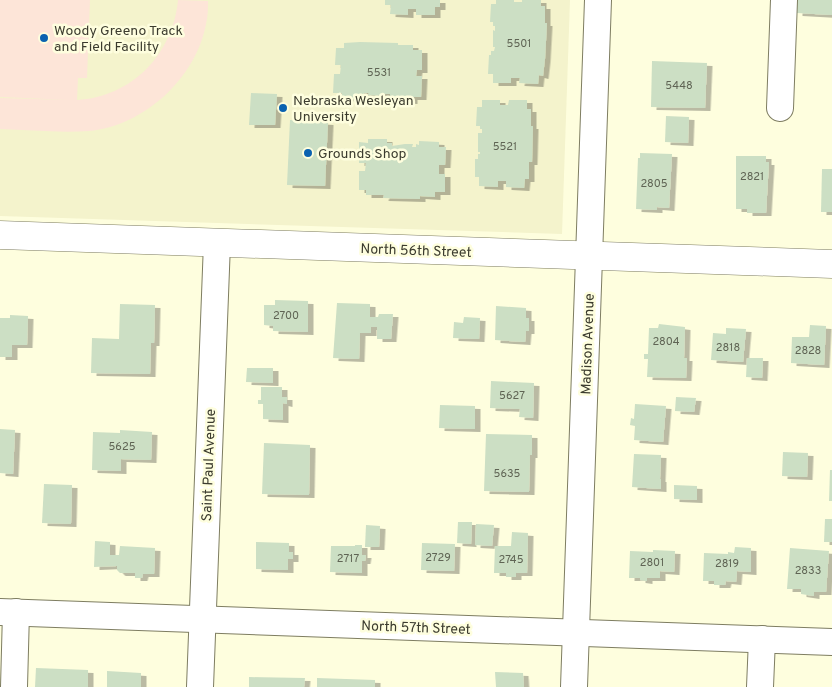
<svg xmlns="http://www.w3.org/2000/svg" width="832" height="687" font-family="Overpass,sans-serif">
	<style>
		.built { fill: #f4f3cc }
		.park { fill: #fde5d8 }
		.building { fill: #ccdfc4; filter: url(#shadow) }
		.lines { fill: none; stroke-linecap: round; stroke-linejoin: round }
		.minor-casing { stroke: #7e7d61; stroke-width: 28 }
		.major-casing { stroke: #7e7d61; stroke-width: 29 }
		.minor { stroke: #fff; stroke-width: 26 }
		.major { stroke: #fff; stroke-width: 28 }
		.poi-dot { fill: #0a62b0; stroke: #fefede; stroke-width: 2 }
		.labels { text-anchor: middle; stroke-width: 5; stroke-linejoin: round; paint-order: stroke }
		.number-label { font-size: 11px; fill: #5f6454 }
		.poi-label { font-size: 14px; fill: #3b3b2e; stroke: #fefede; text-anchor: start }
		.street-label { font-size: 14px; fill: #3b3b2e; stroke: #fefede }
	</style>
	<defs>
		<filter id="shadow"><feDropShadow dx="5.5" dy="3" stdDeviation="0" flood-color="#0004"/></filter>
	</defs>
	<rect width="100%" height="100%" fill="#fefede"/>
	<path class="built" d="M0,0H570L562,234L0,216Z"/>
	<path class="park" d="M0,0H90L87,78H78L77,100C132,97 173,54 178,0L208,1C208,8 208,16 206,24C196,78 144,126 89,131C59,133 29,130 0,129V98L70,100L0,97Z"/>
	<g class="building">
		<path d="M385,0H440V7H435V15H416V9H408V15L390,14L391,5H385Z"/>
		<path d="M496,0H514V2H522V0H541V6H545V23H547L545,59L543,76L539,75L538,84L519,83L520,78H511V83H493V74H488L489,55H491V51H494L495,47H493V30L495,31V26H493V22H490L491,4H496Z"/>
		<path d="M797,0H832V15L797,13Z"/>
		<path d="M360,42L398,43V45H413V50H422V70H417L416,76H422L421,97H412V101L394,100V96H390V94H384L385,96L368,95L369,93H364V95H360V99L342,98V93H333L334,74H340L341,65H335L336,48H344V43Z"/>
		<path d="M652,61L707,63L705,108L651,107Z"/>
		<path d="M251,93L277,94L275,125H249Z"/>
		<path d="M482,100H500V105H508L509,100H527V109H531V126H533L532,162H529V179H525L524,188L506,187V181H498V187L479,186V177H475V159H478V154H480V152H478V133H482V129H480V126H476L477,107H482Z"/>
		<path d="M666,116L689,117L688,143L665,142Z"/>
		<path d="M290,120L328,122L325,186L287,185Z"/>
		<path d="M368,139H387V143H392V146L405,144H413L412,147H416V144L419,145V141L439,142V147H446L445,165H439V174H445V192H435V197L420,196V199L383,198L384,195H366V190H359V171H365L366,163H359V142L368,143Z"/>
		<path d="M640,153L672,154L669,208L657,207V210L636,209L638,158H640Z"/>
		<path d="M736,156H766V162H769L766,213H747V209H736Z"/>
		<path d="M822,169H832V212H821Z"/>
		<path d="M275,300L308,301V332L273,331V326L264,325V305H275Z"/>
		<path d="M337,303L370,304V317H378L379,314H393L391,339H377V327H371V333H360L359,359L333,358Z"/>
		<path d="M120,304L155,305L154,343H151L150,374L91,373L92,338L119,339Z"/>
		<path d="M496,306L526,308V318H529V331H526L525,342L495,340Z"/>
		<path d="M10,315L28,316L27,345H12V357H0V318H10Z"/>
		<path d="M464,317L480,318L479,339L453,338L454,322L463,323Z"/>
		<path d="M659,324L685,327L684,358H687L686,378L647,377L648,359H644V354H648L649,328H658Z"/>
		<path d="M810,325L826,326L824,365L791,363L792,337H809Z"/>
		<path d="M726,328L746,329L743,362L711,360L713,333L726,334Z"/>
		<path d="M747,358H763L762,378L746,377Z"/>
		<path d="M247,368H273V383L246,382Z"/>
		<path d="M491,381L534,383L533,418L519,417L520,409L490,408Z"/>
		<path d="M261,387H282V397H287V404L283,403V420L263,419V404H258V400H261Z"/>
		<path d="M676,397L696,398L694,412L675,411Z"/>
		<path d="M635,404L666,406L663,442L634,440L635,426L630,425L631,418L634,419Z"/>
		<path d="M440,405L475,406V429L439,428Z"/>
		<path d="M0,429L15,430L13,474L0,473Z"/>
		<path d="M120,430L152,432L151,460L121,459V471L92,470L93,432L120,433Z"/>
		<path d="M486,434L532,435V455H530L529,492L484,491Z"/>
		<path d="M264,443L310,445L309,495L262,494Z"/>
		<path d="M783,452L808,453L807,477L782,476Z"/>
		<path d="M634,454L661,455L660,479H661V489L632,487Z"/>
		<path d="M830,470H832V501H829Z"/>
		<path d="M44,484L72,485L71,524L42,523Z"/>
		<path d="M674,485L697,486V500L674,499Z"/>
		<path d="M825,519H832V542H824Z"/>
		<path d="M458,522H472L471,544L457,543Z"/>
		<path d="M476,524L494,525L492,546L475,545Z"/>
		<path d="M366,525L380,526L379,547H365Z"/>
		<path d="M512,532L528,533L527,573H516V577H506V573H494L495,546H511Z"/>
		<path d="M95,541L110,542V555H119L120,546L155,548L154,574H143L142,578H135V573H120L117,570V566L94,567Z"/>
		<path d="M256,542L289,543V552H293V559H288V570L256,569Z"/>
		<path d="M422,543L455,544L454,571L421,570Z"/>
		<path d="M355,545H362V555H366L365,561H362V573L330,572L331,546H355Z"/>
		<path d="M735,547L751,548V572L737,571L736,582L726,581L725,585H714V581H703L704,553L728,554V552L734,553Z"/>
		<path d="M790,548L829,551L826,592H814V596L801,594V589H787Z"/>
		<path d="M653,550L675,551L674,572L660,571V578H647V581L640,580V578H629L630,551L653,552Z"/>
		<path d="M36,668L88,670V687H35Z"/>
		<path d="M107,671L141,673V687H107Z"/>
		<path d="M495,672L523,673L524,687H496Z"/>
		<path d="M249,677L305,678L304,687H249Z"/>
		<path d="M317,678L375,680V687H317Z"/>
	</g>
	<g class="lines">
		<g class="minor-casing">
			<g id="minor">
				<path d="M780,108L784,0"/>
				<path d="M0,612L832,642"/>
				<path d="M14,687L16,612"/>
				<path d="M200,687L217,243"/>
				<path d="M574,687L598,0"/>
				<path d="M760,687L762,639"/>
			</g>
		</g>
		<g class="major-casing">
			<path id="major" d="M0,235L832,264"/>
		</g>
		<use href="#minor" class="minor"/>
		<use href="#major" class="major"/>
	</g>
	<g class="poi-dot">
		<circle cx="44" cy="38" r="5"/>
		<circle cx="283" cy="108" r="5"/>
		<circle cx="308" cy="153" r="5"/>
	</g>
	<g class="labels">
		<g class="number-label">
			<text x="519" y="47">5501</text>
			<text x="379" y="76">5531</text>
			<text x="679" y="89">5448</text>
			<text x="505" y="150">5521</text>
			<text x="752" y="180">2821</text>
			<text x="654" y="187">2805</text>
			<text x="286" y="319">2700</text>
			<text x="666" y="345">2804</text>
			<text x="728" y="351">2818</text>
			<text x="808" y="354">2828</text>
			<text x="512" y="399">5627</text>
			<text x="122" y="450">5625</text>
			<text x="507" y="477">5635</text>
			<text x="438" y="561">2729</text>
			<text x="348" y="562">2717</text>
			<text x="511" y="563">2745</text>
			<text x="652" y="566">2801</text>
			<text x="727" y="567">2819</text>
			<text x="808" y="574">2833</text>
		</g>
		<g class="poi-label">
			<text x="54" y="35">Woody Greeno Track<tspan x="54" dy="16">and Field Facility</tspan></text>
			<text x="293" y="105">Nebraska Wesleyan<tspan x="293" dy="16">University</tspan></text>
			<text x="318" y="158">Grounds Shop</text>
		</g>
		<g class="street-label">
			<text transform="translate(416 250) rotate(2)" y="5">North 56th Street</text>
			<text transform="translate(587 344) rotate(-88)" y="5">Madison Avenue</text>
			<text transform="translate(208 465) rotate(-88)" y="5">Saint Paul Avenue</text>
			<text transform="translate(416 627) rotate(2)" y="5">North 57th Street</text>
		</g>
	</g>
</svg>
